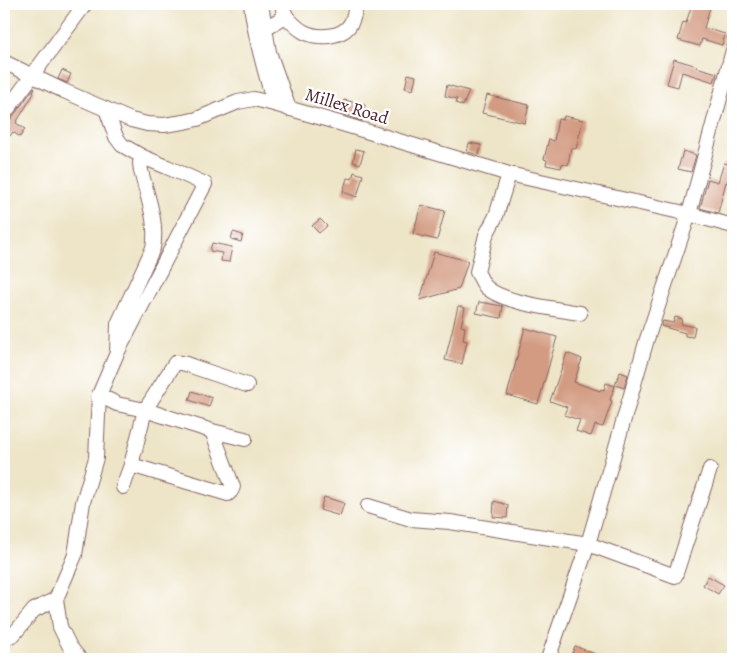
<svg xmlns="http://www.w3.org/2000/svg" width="737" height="663" font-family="Alegreya,serif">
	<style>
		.building { fill: #d39b82 }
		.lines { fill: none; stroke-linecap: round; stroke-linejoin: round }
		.minor-casing { stroke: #836462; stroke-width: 16 }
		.minor { stroke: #fff; stroke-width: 14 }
		.labels { text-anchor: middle; stroke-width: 4.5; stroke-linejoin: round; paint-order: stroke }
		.street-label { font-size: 18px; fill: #4a1f2b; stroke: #fff }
	</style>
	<rect width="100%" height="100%" fill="#fff"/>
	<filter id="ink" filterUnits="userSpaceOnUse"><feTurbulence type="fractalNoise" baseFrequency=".02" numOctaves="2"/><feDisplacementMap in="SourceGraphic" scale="10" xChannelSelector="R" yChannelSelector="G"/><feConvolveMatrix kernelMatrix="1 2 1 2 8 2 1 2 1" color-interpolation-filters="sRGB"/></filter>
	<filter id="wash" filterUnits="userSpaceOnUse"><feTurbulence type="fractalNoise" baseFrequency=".0096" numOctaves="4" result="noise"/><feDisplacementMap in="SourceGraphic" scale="20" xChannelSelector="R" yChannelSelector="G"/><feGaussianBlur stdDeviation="1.12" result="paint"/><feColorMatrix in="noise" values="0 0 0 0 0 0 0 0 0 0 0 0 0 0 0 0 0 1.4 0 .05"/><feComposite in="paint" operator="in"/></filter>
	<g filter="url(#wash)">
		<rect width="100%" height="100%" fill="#eee5c8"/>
		<g id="blocks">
			<g class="building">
				<path d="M692,4H711L704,28L725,34L722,45L702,39L700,46L678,40L683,22L686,23Z"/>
				<path d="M674,59L697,66L696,67L717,73L714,82L682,72L678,87L667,84Z"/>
				<path d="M62,70L71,74L67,83L58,79Z"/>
				<path d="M408,74L416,76L413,90L405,88Z"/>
				<path d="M447,85L469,91L463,106L456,103L457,99L445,96Z"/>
				<path d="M34,88H35L33,92L34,93L16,123L25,129L20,137L13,132L10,136L4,131V123L8,122L11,119Z"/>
				<path d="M487,95L529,105L525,123L482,113Z"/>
				<path d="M344,100L365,105L362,121L341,114Z"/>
				<path d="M564,116L583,120L576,149L571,148L568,165L562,164L561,168L546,165L547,160L544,159L549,139L554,141L558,119L563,120Z"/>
				<path d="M469,143L481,145L479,155L467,152Z"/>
				<path d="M356,149L364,151L360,164L353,162Z"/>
				<path d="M683,151L696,155L691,172L678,169Z"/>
				<path d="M724,163L733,165V184L726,182L718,213L700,208L708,179L718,182Z"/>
				<path d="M354,172L363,175L357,197L343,192L347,178L352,179Z"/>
				<path d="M421,205L445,211L437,240L413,234Z"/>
				<path d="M320,219L327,226L319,233L312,226Z"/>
				<path d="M233,232L243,235L241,242L231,239Z"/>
				<path d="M212,243L232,247L229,262L221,261L222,253L210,251Z"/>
				<path d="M434,252L468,261L459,289L420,300Z"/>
				<path d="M479,302L503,306L501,318L476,313Z"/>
				<path d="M458,306L465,308L461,326L465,327L463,340L467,341L462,364L445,360Z"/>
				<path d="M675,317L682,319L681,324L695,327L693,337L685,336V333L661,326L663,321L673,323Z"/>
				<path d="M525,328L557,337L538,404L507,395Z"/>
				<path d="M567,353L582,359L574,382L600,391L601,389L604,390L606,383L615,386L610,400L612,401L603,427L595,425L591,436L576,431L580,420L564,415L567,407L550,401Z"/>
				<path d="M620,372L628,375L624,388L615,385Z"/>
				<path d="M192,391L212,398L209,407L189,400Z"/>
				<path d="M324,497L344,503L340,516L320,510Z"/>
				<path d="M494,501L508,505L507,518L493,517Z"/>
				<path d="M708,576L724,585L718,594L703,585Z"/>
				<path d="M575,646L607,659H579L571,656Z"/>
			</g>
		</g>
	</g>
	<g filter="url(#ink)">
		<use href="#blocks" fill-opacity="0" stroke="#836462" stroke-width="1"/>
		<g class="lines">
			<g class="minor-casing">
				<g id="minor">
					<path d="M251,4C255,38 265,71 274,104"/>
					<path d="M261,4L269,52L289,109"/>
					<path d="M286,16C291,22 297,28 304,32C318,39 343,38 351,23C354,17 355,10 357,4"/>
					<path d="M265,28L286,16L283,9V4"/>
					<path d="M4,62L64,91L131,120L147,124L164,125L184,122L197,119L238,102L254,99L274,104L339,123L509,174L689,214L733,226"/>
					<path d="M106,109L116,137L122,145L143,157"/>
					<path d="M4,114L85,4"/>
					<path d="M509,174L496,216L486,235L477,272C480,277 482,282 485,286C501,303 557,309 580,313"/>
					<path d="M99,395L117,404L145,410L212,431L245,439"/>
					<path d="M131,465L228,494L231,491L233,487L212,431"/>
					<path d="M123,487L131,465L145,410L175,363C182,362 187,364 194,367L247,385"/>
					<path d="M368,506L411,519L450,522L588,544L675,576L710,469"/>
					<path d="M4,639L14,634L34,610L56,599"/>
					<path d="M80,659L70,647L60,627L56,599L75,555L83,502L96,458L99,395L117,353L118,324L153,248C158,222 147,196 141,171L140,163L143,157L167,167L205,184L117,353"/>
					<path d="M548,659L588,544L647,339L689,214L733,50"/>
				</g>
			</g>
			<use href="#minor" class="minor"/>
		</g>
	</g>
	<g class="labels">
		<g class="street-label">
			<text transform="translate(347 106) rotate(17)" y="6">Millex Road</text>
		</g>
	</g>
	<rect width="737" height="663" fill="none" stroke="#fff" stroke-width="20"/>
</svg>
